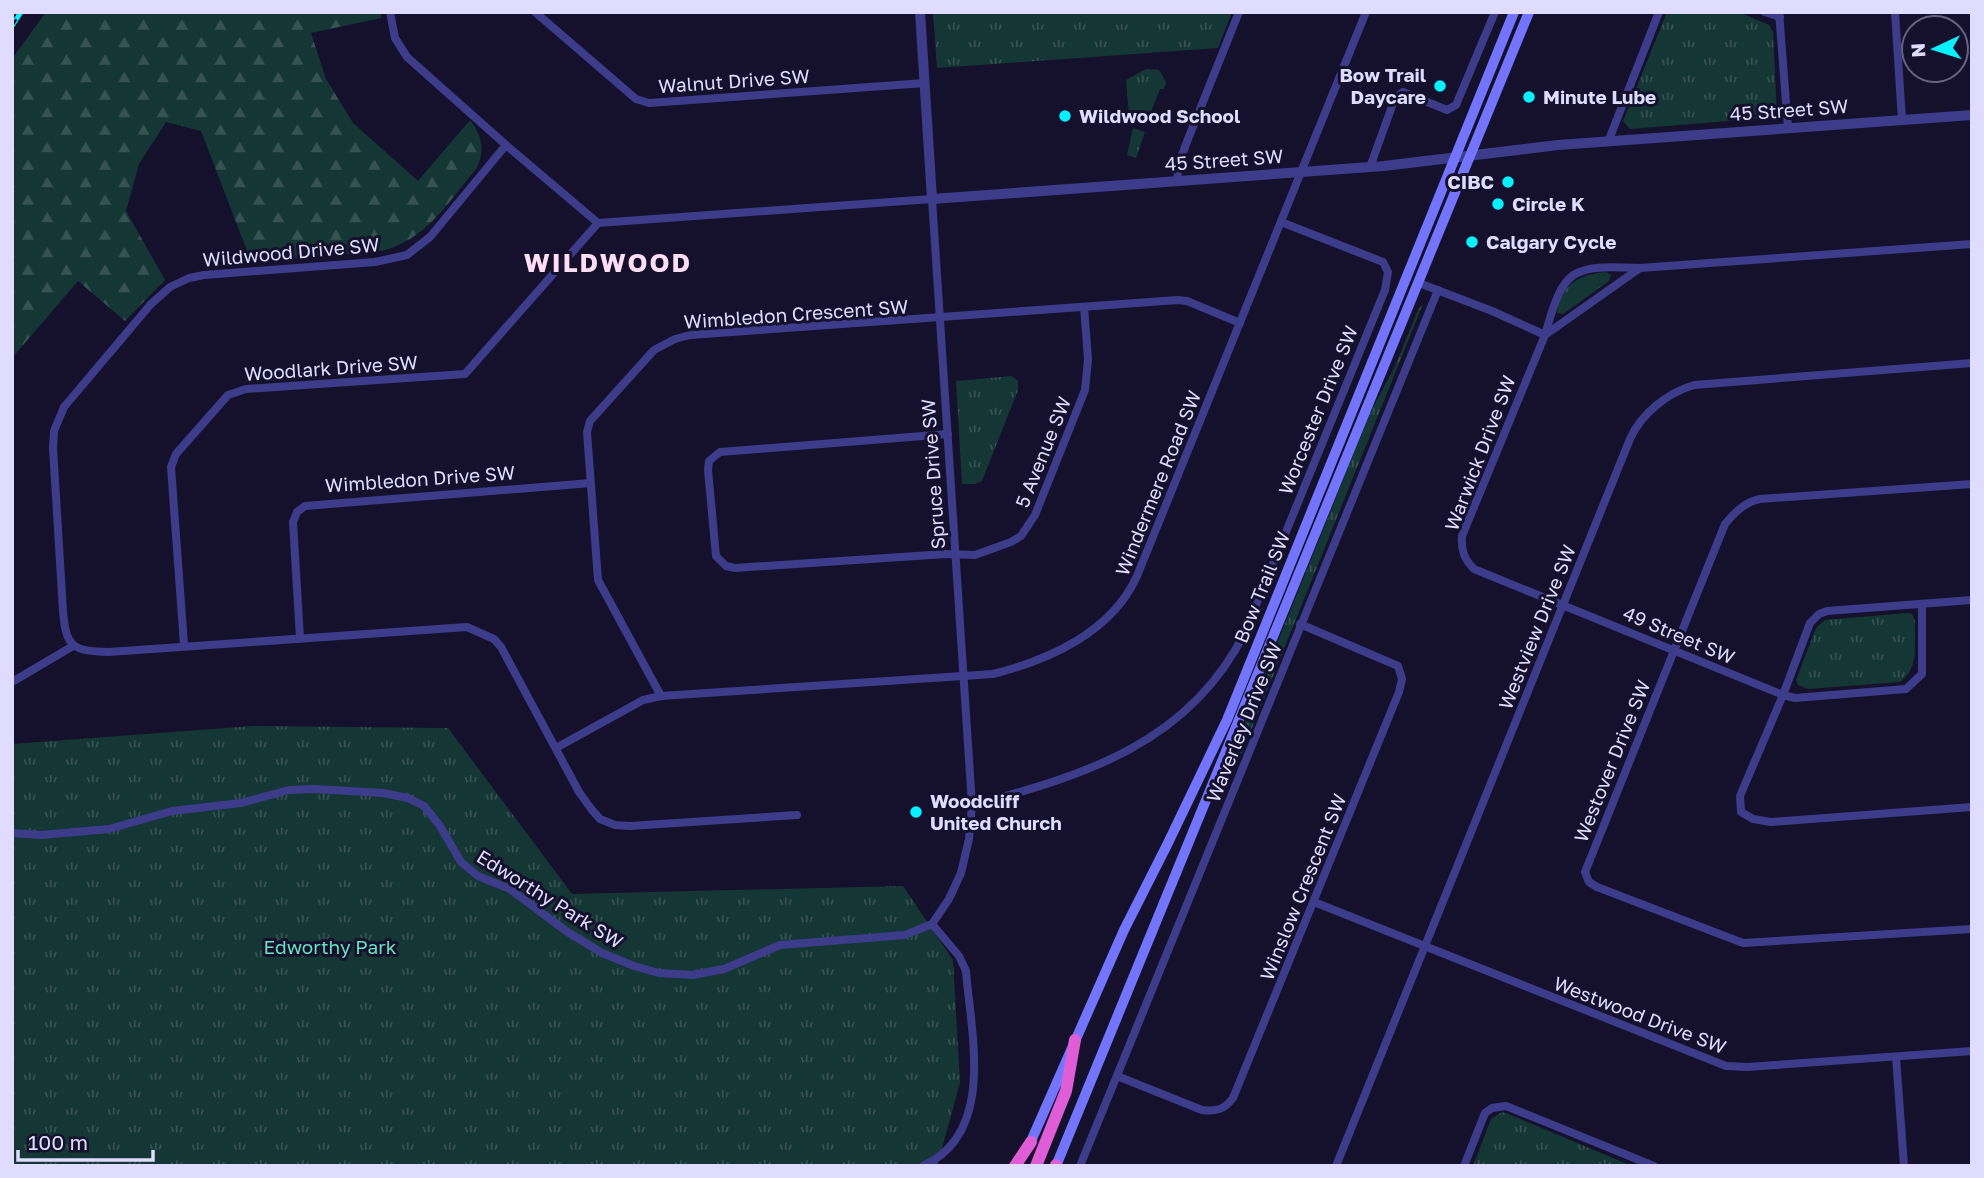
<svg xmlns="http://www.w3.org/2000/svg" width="1984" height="1178" font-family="'Golos Text',sans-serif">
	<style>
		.grass { fill: url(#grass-tufts) }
		.forest { fill: url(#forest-firs) }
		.pitch { fill: #143634 }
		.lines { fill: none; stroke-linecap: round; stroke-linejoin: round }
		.minor { stroke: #3d3c8b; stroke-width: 8 }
		.tertiary { stroke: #3d3c8b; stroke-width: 10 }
		.secondary { stroke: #7375ff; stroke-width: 10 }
		.trunk { stroke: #df5dd6; stroke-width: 12 }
		.rail-casing { stroke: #08efff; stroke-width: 5 }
		.rail { stroke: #15112c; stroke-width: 2.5; stroke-dasharray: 8; stroke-linecap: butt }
		.poi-dot { fill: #08efff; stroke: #15112c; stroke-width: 2.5 }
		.labels { text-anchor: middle; stroke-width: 6; stroke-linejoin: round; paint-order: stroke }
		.poi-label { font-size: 19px; font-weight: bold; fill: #dfdcff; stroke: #15112c; text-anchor: start }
		.street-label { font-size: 19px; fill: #dfdcff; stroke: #15112c }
		.park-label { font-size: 19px; fill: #66e2be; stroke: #15112c }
		.district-label { font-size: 26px; font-weight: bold; letter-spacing: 2px; fill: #ffdef4; stroke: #15112c }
	</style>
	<defs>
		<pattern id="grass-tufts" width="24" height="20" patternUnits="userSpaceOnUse" patternTransform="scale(1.75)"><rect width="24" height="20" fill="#143634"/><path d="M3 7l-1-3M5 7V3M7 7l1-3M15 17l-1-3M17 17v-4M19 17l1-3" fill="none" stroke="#365252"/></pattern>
		<pattern id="forest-firs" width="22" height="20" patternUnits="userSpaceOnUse" patternTransform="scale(1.75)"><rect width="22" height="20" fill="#143634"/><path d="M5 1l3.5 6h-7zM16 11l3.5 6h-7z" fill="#365252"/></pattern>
	</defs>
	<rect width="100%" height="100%" fill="#15112c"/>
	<g class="grass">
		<path d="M933,12H1232L1218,48L937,68Z"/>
		<path d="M1667,12H1739L1769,25L1773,32L1777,117L1630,129L1623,121Z"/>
		<path d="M1146,69L1159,70L1166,82L1164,89H1160L1150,114L1129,115L1126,80Z"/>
		<path d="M1133,128L1145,132L1136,158L1127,155Z"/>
		<path d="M1606,272L1611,275L1609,281L1563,314L1557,313C1559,285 1581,274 1606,272Z"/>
		<path d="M1423,304L1240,758L1236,756L1240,735L1371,411L1395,366L1418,310Z"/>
		<path d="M1012,376L1018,381V390L982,481L975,484H962L956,381Z"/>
		<path d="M1907,613L1912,614L1915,621C1914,643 1920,668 1900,682L1808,689L1798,685L1796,680L1816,628L1825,620Z"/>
		<path d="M253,726L448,728L572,894L903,886L953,960L960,1083L937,1166H12V744Z"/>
		<path d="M1502,1112L1511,1115L1632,1166H1473L1491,1119Z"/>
	</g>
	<path class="forest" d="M46,12H381V18L311,33L326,79L353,123L418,181L470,120C482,136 485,149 477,168C446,204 426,242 377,252L251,261L201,131L166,122L139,164L126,211L165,280L125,321L78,281L12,358V59Z"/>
	<path class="pitch" d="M1105,12H1209V18L1106,25Z"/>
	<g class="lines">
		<g class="minor">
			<path d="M390,12L395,38L407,57L506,145L430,237L407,255L375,262L204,275L189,278L170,287L151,304L64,407L54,431L53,448L63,611C66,648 73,651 109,652L467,627L494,639L501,647L579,792L592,810L600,819L615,825L630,826L797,815"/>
			<path d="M535,12L636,99L649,103L925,83"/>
			<path d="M1765,12L1780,17"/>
			<path d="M1779,12L1788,128"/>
			<path d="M1895,12L1902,120"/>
			<path d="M1608,142L1659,12"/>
			<path d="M1370,167L1395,98L1403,92L1447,110L1456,105L1495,12"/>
			<path d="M1177,181L1179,163L1188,139L1239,12"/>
			<path d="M1419,283L1492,311L1545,335"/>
			<path d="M1545,335L1640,268"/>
			<path d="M948,434L720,452L709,461L708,470L716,556L726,566L735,568L946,554L975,555L1011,542L1021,536L1035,515L1085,390L1088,359L1084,307"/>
			<path d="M1972,484L1760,499C1745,502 1735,512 1725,524L1585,872L1589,882L1597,887L1743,943L1972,929"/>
			<path d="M1972,600L1827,611L1819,614L1810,623L1783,695L1740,796L1741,812L1753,819L1771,822L1972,807"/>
			<path d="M1922,604V674L1906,689L1795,698L1783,695L1474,569C1464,559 1461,550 1462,536L1545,335C1564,267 1571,265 1640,268L1972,244"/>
			<path d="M300,638L293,522L297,512L305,506L591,483"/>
			<path d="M184,645L171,467L176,454L228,395L246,389L465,374L598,223"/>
			<path d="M12,682L73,646"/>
			<path d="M661,696L598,580L587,432L590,421L654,350L675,339L690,335L1178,300L1187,301L1240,323"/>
			<path d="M556,748L643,700L661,696L993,674C1049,660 1112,632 1137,576L1366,12"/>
			<path d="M972,805C1084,776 1190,743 1245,632L1385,290L1388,272L1383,262L1281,222"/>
			<path d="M12,833L41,835L109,829L172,811L241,803L289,790L314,789L383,793L408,798L424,806L440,826L461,862L478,876L510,889L566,931L602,953L634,966L659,973L692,975L724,969L780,945L905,935L932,924L949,899L961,873L969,839L972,805L932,199L598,223L506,145"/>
			<path d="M1314,902L1726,1066L1747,1067L1972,1051"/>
			<path d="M1896,1057L1904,1166"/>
			<path d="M1117,1076L1202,1110C1216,1112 1225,1109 1233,1098L1399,692L1402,679L1398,666L1300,624"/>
			<path d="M923,1166C996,1133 971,1034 966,971L959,956L932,924"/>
			<path d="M1080,1166L1438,290"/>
			<path d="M1336,1166L1630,439C1641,414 1667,393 1694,385L1972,363"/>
			<path d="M1464,1166L1485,1113L1492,1108L1506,1106L1654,1166"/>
		</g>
		<path class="tertiary" d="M920,12L932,199L1384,166L1558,145L1972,115"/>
		<g class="secondary">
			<path d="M1028,1148L1124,930L1167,845L1227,720L1514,12"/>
			<path d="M1056,1166L1529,12"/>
		</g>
		<g class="trunk">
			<path d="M1015,1166L1031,1142"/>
			<path d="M1036,1166L1066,1091L1075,1040"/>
			<path d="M1056,1166V1165"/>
		</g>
		<g class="rail-casing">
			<path id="rail" d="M12,26L21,12"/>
		</g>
		<use href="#rail" class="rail"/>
	</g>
	<g class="poi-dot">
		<circle cx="1440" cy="86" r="7"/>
		<circle cx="1529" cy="97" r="7"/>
		<circle cx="1065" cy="116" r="7"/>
		<circle cx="1508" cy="182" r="7"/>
		<circle cx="1498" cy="204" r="7"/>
		<circle cx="1472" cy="242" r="7"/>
		<circle cx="916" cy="812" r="7"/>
	</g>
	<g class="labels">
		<g class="poi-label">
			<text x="1426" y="82" text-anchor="end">Bow Trail<tspan x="1426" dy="22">Daycare</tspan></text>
			<text x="1543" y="104">Minute Lube</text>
			<text x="1079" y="123">Wildwood School</text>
			<text x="1494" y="189" text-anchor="end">CIBC</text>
			<text x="1512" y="211">Circle K</text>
			<text x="1486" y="249">Calgary Cycle</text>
			<text x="930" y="808">Woodcliff<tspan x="930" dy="22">United Church</tspan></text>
		</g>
		<g class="street-label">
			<text transform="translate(734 81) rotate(-4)" y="7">Walnut Drive SW</text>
			<text transform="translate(1789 110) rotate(-4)" y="7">45 Street SW</text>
			<text transform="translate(1224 160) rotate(-4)" y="7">45 Street SW</text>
			<text transform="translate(291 252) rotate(-5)" y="7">Wildwood Drive SW</text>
			<text transform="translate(796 314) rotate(-4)" y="7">Wimbledon Crescent SW</text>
			<text transform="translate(331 368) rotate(-4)" y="7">Woodlark Drive SW</text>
			<text transform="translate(1318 410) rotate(-68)" y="7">Worcester Drive SW</text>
			<text transform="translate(1043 452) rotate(-68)" y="7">5 Avenue SW</text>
			<text transform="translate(1480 453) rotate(-69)" y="7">Warwick Drive SW</text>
			<text transform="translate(933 474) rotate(-94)" y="7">Spruce Drive SW</text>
			<text transform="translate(420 479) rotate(-4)" y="7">Wimbledon Drive SW</text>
			<text transform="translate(1158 483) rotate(-68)" y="7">Windermere Road SW</text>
			<text transform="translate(1262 587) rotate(-68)" y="7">Bow Trail SW</text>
			<text transform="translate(1537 627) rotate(-68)" y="7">Westview Drive SW</text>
			<text transform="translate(1679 635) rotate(23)" y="7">49 Street SW</text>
			<text transform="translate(1244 722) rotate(-68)" y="7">Waverley Drive SW</text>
			<text transform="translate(1612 761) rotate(-68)" y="7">Westover Drive SW</text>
			<text transform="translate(1303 887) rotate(-68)" y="7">Winslow Crescent SW</text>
			<text transform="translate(550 899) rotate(32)" y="7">Edworthy Park SW</text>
			<text transform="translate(1640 1015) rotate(21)" y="7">Westwood Drive SW</text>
		</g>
		<g class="park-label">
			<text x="330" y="954">Edworthy Park</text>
		</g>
		<g class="district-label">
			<text x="608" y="272">WILDWOOD</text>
		</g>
	</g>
	<rect width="1984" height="1178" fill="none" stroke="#dfdcff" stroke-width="28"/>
	<g transform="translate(1935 49) rotate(266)"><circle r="33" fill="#15112c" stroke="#666280" stroke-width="2"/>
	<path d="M0-5L12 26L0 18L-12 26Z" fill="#08efff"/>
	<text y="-10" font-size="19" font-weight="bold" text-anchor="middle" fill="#dfdcff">N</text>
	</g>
	<path d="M18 1150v10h135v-10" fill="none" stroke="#dfdcff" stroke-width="3.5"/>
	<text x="28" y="1150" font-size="21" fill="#dfdcff" stroke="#15112c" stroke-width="5" paint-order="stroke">100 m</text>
</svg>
